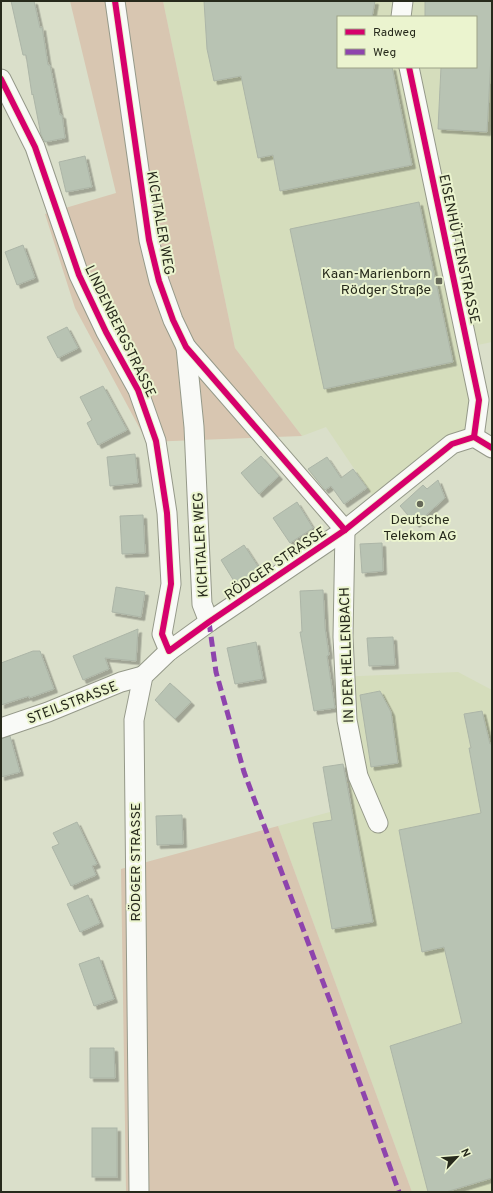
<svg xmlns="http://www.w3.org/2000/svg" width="493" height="1193" font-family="Overpass,sans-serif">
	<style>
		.built { fill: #d5ddbc; fill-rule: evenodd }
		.green { fill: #d8c6b1 }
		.building { fill: #b8c3b3; stroke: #acb5a7; filter: url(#shadow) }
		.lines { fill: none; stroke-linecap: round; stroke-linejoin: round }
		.minor-casing { stroke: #959989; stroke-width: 21 }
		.minor { stroke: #f9faf7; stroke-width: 19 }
		.quiet { stroke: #8e44ad; stroke-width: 5; stroke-dasharray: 10 5; stroke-linecap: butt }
		.cycleway-casing { stroke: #ebf4cf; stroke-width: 8 }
		.cycleway { stroke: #d6006c; stroke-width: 6 }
		.poi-dot { fill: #666959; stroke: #ebf4cf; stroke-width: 1.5 }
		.labels { text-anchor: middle; stroke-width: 4; stroke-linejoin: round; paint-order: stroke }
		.street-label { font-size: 14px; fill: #272a1c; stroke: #ebf4cf }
		.poi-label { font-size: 14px; fill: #272a1c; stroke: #ebf4cf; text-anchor: end }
	</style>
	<defs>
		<filter id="shadow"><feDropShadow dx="3.5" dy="3.5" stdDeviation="0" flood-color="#0004"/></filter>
	</defs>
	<rect width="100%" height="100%" fill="#dadfca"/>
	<g class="built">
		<path d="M163,1H492V342L468,347L474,437L378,504L326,427L302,436L235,348ZM338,17H476V67H338Z"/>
		<path d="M458,672L492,690V1192H412L278,826L352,806L335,677Z"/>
	</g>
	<g class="green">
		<path d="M70,1H163L235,348L302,436L147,442L75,308L45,214L116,193Z"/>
		<path d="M278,826L412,1192H126L121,869Z"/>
	</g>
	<g class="building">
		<path d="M11,1H34L40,28L42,27L48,65H50L60,115H62L65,138L45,142L41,135L33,94L32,95L26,55H23Z"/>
		<path d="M204,1H375L372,17H338V67H392L412,165L280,191L273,155L258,158L241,76L214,81L207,49Z"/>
		<path d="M425,1H492V37L487,132L438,129L441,67H476V17H425Z"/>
		<path d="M85,156L92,187L66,192L59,162Z"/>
		<path d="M419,202L453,362L324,389L290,229Z"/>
		<path d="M23,245L35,278L17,285L5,252Z"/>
		<path d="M67,327L78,348L58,358L47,337Z"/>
		<path d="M103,386L127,430L98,445L87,423L92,420L80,397Z"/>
		<path d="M135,454L138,483L110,486L107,457Z"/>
		<path d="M261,456L279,476L259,494L241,473Z"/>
		<path d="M327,457L341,478L353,469L367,488L344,504L331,486L325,490L308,469Z"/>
		<path d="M438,480L445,498L416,524L400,506L423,485L427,489Z"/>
		<path d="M297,502L313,528L290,543L273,518Z"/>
		<path d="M143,515L145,553L122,554L120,516Z"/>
		<path d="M382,543L383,571L362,573L360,544Z"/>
		<path d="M244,545L261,571L237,586L221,560Z"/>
		<path d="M116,587L145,592L141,617L112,612Z"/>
		<path d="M323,590L325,628L329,655L327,656L335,708L314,711L300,632H302L300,591Z"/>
		<path d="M138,629L136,661L105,658L109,669L83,680L73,656Z"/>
		<path d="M393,637L395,665L369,666L367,638Z"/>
		<path d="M256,642L263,679L235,684L227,648Z"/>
		<path d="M33,651H40L54,689L29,698V696L1,705V663Z"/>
		<path d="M170,683L191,702L175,719L155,700Z"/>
		<path d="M380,691L391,712L398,763L371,767L360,695Z"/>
		<path d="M482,711L490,744H492V1178L446,1192H428L390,1046L462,1023L444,947L422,952L399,830L481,813L469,748H471L464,714Z"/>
		<path d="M10,736L20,772L1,777V739Z"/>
		<path d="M343,764L373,922L332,929L313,823L332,820L323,767Z"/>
		<path d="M182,815L183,844L157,845L156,816Z"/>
		<path d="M77,822L97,864L92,866L96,875L71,886L52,847L59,844L53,833Z"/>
		<path d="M88,895L100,923L80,932L67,904Z"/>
		<path d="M99,957L114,999L94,1006L79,964Z"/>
		<path d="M90,1048H114L115,1078H90Z"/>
		<rect x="92" y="1128" width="25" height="49"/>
	</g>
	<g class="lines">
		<g class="minor-casing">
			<g id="minor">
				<path d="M115,1L149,240L159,281L173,320L186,347L345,530"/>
				<path d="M401,17L403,1"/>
				<path d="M409,67L479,400L474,437"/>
				<path d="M1,79L35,147L79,275L106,332L138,390L156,441L167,513L171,584L162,634L169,651"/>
				<path d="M186,347L194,427L202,604L209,622"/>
				<path d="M345,530L343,637L347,720L358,776L378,823"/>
				<path d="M1,728L48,712L121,682L143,676"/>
				<path d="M139,1192L134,720L143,676L169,651L209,622L345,530L452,444L474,437L492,448"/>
			</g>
		</g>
		<use href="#minor" class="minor"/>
		<path class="quiet" d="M209,622L216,672L244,772L332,1006L399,1192"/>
		<g class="cycleway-casing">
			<g id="cycleway">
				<path d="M115,1L149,240L159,281L173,320L186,347L345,530"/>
				<path d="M409,67L479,400L474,437"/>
				<path d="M1,79L35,147L79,275L106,332L138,390L156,441L167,513L171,584L162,634L169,651L209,622L345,530L452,444L474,437L492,448"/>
			</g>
		</g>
		<use href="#cycleway" class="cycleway"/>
	</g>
	<g class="poi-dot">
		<rect x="435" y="277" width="8" height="8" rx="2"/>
		<circle cx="420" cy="504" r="4"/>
	</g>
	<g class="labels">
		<g class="street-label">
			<text transform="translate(161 223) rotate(80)" y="5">KICHTALER WEG</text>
			<text transform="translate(460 249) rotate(78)" y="5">EISENHÜTTENSTRASSE</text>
			<text transform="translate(121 331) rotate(64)" y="5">LINDENBERGSTRASSE</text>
			<text transform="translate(200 545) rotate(-93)" y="5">KICHTALER WEG</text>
			<text transform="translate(275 563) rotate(-34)" y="5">RÖDGER STRASSE</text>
			<text transform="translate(346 655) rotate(-92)" y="5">IN DER HELLENBACH</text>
			<text transform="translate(72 702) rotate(-21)" y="5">STEILSTRASSE</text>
			<text transform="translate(135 862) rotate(-90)" y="5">RÖDGER STRASSE</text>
		</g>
		<g class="poi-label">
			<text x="431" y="278">Kaan-Marienborn<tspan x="431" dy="16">Rödger Straße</tspan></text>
			<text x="420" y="524" text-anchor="middle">Deutsche<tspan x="420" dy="16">Telekom AG</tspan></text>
		</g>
	</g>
	<rect width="493" height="1193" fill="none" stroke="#272a1c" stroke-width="4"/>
	<rect x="337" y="16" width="140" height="52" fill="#ebf4cf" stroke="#9da387"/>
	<rect x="345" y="29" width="20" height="6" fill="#d6006c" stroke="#9da387"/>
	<text x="373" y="36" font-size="12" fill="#272a1c">Radweg</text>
	<rect x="345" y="49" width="20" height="6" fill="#8e44ad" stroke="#9da387"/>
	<text x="373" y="56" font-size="12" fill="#272a1c">Weg</text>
	<g transform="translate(457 1157) rotate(64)" stroke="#ebf4cf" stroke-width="3" paint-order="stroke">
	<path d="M0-3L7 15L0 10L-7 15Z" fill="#272a1c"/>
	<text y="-6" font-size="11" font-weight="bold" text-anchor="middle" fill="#272a1c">N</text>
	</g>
</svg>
